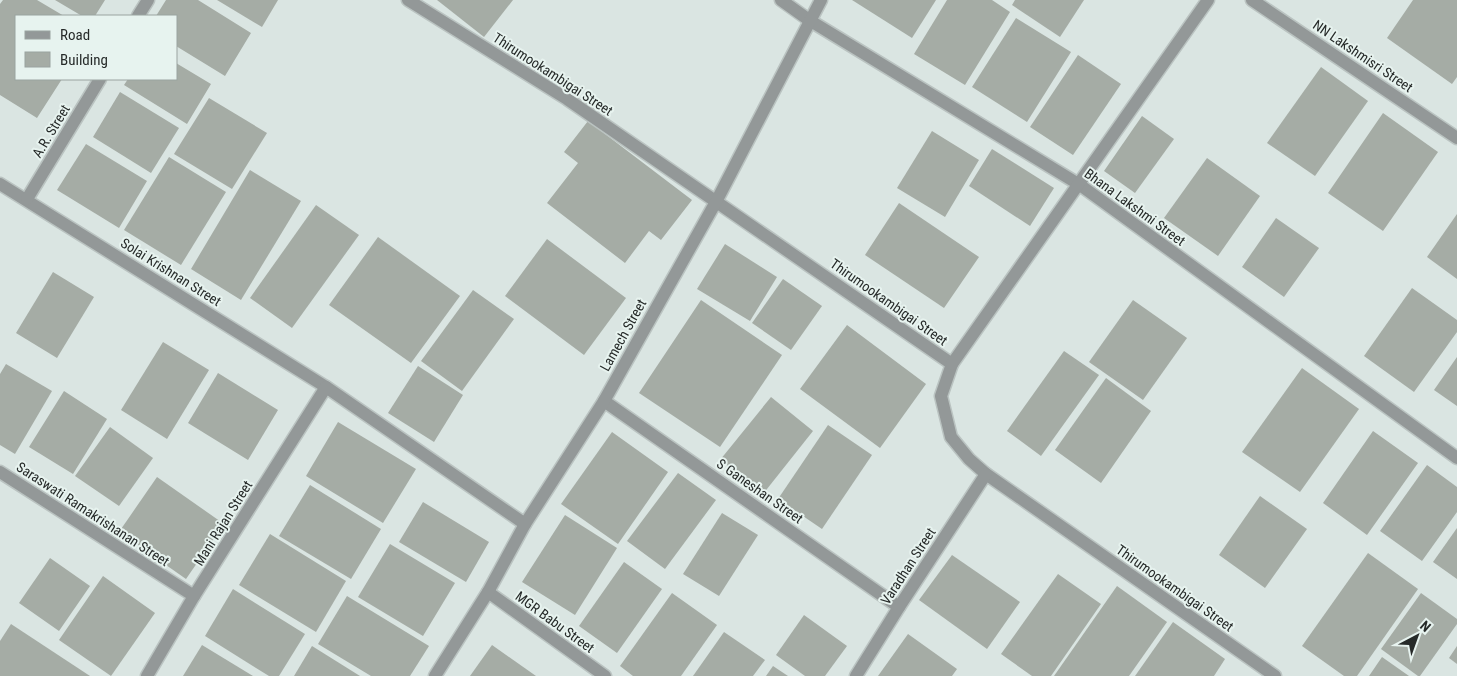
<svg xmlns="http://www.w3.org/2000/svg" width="1457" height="676" font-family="'Roboto Condensed',sans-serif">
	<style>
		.building { fill: #a5aca5 }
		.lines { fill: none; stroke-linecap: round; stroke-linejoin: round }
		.minor-casing { stroke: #bac3c1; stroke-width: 15 }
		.minor { stroke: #939898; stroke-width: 12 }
		.labels { text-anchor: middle; stroke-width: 4; stroke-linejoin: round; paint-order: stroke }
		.street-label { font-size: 14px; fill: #262a29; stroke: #e7f3ef }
	</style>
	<rect width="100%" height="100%" fill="#dae5e2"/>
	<g class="building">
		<path d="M3,0H37L64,16H16V79H62L37,118L0,95V4Z"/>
		<path d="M55,0H105L95,16H82Z"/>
		<path d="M166,0H198L251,33L225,76L176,46V16H156Z"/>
		<path d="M217,0H278L262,27Z"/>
		<path d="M437,0H513L484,37Z"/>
		<path d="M852,0H936L912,38Z"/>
		<path d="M947,0H992L1010,12L965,85L914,54Z"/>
		<path d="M1015,0H1084L1060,37L1012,5Z"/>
		<path d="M1413,0H1457V77L1452,84L1387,38Z"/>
		<path d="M1016,18L1071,52L1027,122L972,87Z"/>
		<path d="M1078,55L1121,84L1073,155L1030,127Z"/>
		<path d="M176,63L211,84L187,124L124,85L128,79H176Z"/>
		<path d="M1321,67L1368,101L1315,176L1267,143Z"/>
		<path d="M120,92L179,128L151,173L93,137Z"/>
		<path d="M209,98L267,133L232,189L174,154Z"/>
		<path d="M1383,113L1438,152L1383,231L1328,193Z"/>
		<path d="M1142,116L1174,139L1135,193L1104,171Z"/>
		<path d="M588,121L692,200L661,240L649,231L625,263L547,203L578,163L564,152Z"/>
		<path d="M932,131L979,160L945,217L897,188Z"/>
		<path d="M86,144L147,181L119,228L57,190Z"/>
		<path d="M992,149L1054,188L1030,226L969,186Z"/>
		<path d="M169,157L226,192L181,265L124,230Z"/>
		<path d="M1207,158L1260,196L1218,256L1164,218Z"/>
		<path d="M250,170L301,201L241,300L191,269Z"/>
		<path d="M899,203L979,257L944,308L865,255Z"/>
		<path d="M316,205L359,235L292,328L250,298Z"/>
		<path d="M1457,214V279L1427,257Z"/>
		<path d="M1276,218L1319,248L1284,297L1242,267Z"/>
		<path d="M378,237L460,296L411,363L329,305Z"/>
		<path d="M547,239L626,298L584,355L505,296Z"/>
		<path d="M725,244L777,277L750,321L697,289Z"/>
		<path d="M53,272L94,297L57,358L16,333Z"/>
		<path d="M783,279L822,306L791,350L752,323Z"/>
		<path d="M1412,288L1457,320V332L1414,392L1364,356Z"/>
		<path d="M473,290L514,319L462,391L421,361Z"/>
		<path d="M701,300L782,355L720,447L639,393Z"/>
		<path d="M1133,300L1187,338L1143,400L1089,362Z"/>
		<path d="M847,325L926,384L880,448L800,389Z"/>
		<path d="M163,342L209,370L167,439L121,410Z"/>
		<path d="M1064,351L1099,375L1041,456L1007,431Z"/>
		<path d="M1457,357V406L1434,390Z"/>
		<path d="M6,364L52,391L15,454L0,445V374Z"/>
		<path d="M418,366L463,395L434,442L388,413Z"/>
		<path d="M1302,368L1359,409L1300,492L1242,452Z"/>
		<path d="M218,373L278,410L248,460L188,423Z"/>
		<path d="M1106,378L1151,411L1101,483L1055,450Z"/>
		<path d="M64,391L107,419L73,474L29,447Z"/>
		<path d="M771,397L813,431L763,494L720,460Z"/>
		<path d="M338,422L416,469L383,523L306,476Z"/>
		<path d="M828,425L872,455L822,529L778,499Z"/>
		<path d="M110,427L153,458L119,506L75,476Z"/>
		<path d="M1373,431L1418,463L1367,535L1323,503Z"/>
		<path d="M612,432L668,472L618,544L561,504Z"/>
		<path d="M1427,465L1457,487V512L1422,561L1380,531Z"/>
		<path d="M678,473L716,500L665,569L627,541Z"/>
		<path d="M157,477L224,524L186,579L119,532Z"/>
		<path d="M310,485L381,529L351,579L279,536Z"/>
		<path d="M1260,496L1307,529L1265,588L1219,555Z"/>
		<path d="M423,502L489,542L466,582L399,542Z"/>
		<path d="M722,513L758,535L719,596L683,574Z"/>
		<path d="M565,515L617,548L575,615L522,582Z"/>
		<path d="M1457,528V579L1433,562Z"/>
		<path d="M270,534L346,581L316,632L239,585Z"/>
		<path d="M390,544L455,583L423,636L358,597Z"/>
		<path d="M1368,553L1418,589L1357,676H1344L1302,646Z"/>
		<path d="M952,555L1020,602L987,649L919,600Z"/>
		<path d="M50,558L90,586L59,631L19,603Z"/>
		<path d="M624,562L662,589L617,653L579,626Z"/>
		<path d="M1058,574L1101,604L1051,676H1032L1001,654Z"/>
		<path d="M103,576L155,613L111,676L59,640Z"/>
		<path d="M1117,586L1167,622L1129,676H1054Z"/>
		<path d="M233,589L305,634L279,676H269L205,636Z"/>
		<path d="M672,593L717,625L681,676H633L620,666Z"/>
		<path d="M1421,593L1457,619V624L1420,676H1418L1381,649Z"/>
		<path d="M347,596L429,646L410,676H371L318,644Z"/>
		<path d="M804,615L847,646L825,676H805L776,655Z"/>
		<path d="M1173,622L1225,659L1214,676H1135Z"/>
		<path d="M11,624L90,676H0V641Z"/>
		<path d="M724,632L765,660L753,676H693Z"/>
		<path d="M908,634L957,669L952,676H878Z"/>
		<path d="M202,645L253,676H183Z"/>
		<path d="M492,645L536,676H470Z"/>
		<path d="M312,646L360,676H294Z"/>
		<path d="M1457,646V664L1449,658Z"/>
		<path d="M1382,657L1409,676H1369Z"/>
		<path d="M773,666L788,676H766Z"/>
	</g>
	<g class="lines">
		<g class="minor-casing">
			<g id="minor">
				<path d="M408,0L567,99L952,364L941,396L951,437L969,459L986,474L1275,676"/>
				<path d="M781,0L809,20L1080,185L1457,458"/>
				<path d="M1252,0L1457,138"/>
				<path d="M138,16L148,0"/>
				<path d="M0,184L326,387L525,524"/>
				<path d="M27,199L100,79"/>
				<path d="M952,364L1208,0"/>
				<path d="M604,401L899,607"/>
				<path d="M0,472L194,596"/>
				<path d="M488,592L605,676"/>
				<path d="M147,676L194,596L326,387"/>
				<path d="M435,676L488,592L525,524L604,401L717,200L821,0"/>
				<path d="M856,676L899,607L986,474"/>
			</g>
		</g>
		<use href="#minor" class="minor"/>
	</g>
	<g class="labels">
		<g class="street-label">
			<text transform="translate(1363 56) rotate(34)" y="5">NN Lakshmisri Street</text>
			<text transform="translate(553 74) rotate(33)" y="5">Thirumookambigai Street</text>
			<text transform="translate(51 131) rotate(-59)" y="5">A.R. Street</text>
			<text transform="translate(1135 207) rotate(36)" y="5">Bhana Lakshmi Street</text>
			<text transform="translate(171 272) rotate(32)" y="5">Solai Krishnan Street</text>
			<text transform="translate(889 302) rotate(35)" y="5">Thirumookambigai Street</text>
			<text transform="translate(623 335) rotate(-61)" y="5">Lamech Street</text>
			<text transform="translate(760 491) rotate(35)" y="5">S Ganeshan Street</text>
			<text transform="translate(93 514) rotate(33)" y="5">Saraswati Ramakrishanan Street</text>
			<text transform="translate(223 523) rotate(-58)" y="5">Mani Rajan Street</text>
			<text transform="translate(908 566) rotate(-57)" y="5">Varadhan Street</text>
			<text transform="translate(1175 588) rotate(35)" y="5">Thirumookambigai Street</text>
			<text transform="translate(555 622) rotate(36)" y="5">MGR Babu Street</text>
		</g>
	</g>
	<rect x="15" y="15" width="162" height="65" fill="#e7f3ef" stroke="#9aa3a0"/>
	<rect x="25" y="31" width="25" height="8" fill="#939898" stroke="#9aa3a0"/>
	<text x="60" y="40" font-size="15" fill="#262a29">Road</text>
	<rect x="25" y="52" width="25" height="15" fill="#a5aca5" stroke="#9aa3a0"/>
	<text x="60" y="65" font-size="15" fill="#262a29">Building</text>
	<g transform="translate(1417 636) rotate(41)" stroke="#e7f3ef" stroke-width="4" paint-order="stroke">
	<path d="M0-4L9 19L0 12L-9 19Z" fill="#262a29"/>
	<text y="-8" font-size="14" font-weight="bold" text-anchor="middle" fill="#262a29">N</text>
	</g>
</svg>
